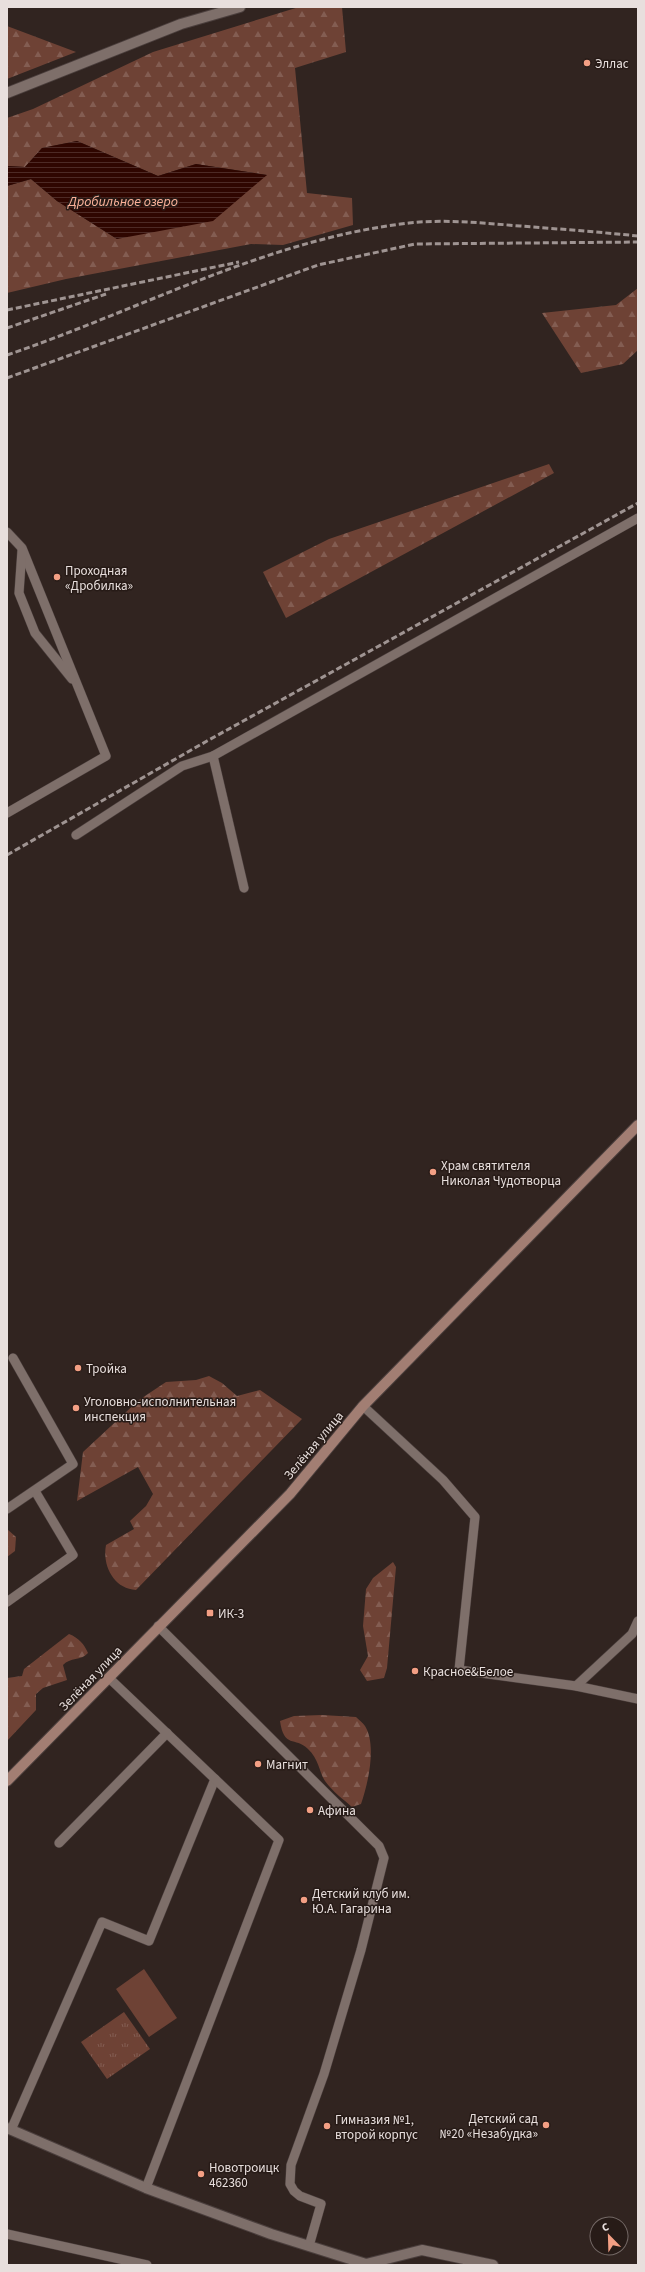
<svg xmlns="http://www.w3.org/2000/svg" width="645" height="2272" font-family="'Source Sans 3',sans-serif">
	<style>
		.forest { fill: url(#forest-firs) }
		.park { fill: url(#park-tufts) }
		.pitch { fill: #6e4235 }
		.water { fill: url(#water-rules) }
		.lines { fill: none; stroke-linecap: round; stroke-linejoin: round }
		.service-casing { stroke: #4b3f3d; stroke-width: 10 }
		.minor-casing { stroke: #4b3f3d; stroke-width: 12 }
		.secondary-casing { stroke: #4b3f3d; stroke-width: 12 }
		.service { stroke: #7e6f6a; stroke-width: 9 }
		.minor { stroke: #7e6f6a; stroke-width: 10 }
		.secondary { stroke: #a27e73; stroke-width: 10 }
		.rail { stroke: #9f9492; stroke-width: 3; stroke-dasharray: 6 3; stroke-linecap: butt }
		.poi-dot { fill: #f39f84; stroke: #271b17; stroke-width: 1.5 }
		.labels { text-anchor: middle; stroke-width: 3; stroke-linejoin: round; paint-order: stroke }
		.poi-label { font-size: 13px; fill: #e8dfdd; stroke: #271b17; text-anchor: start }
		.street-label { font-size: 13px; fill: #e8dfdd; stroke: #271b17 }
		.water-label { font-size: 14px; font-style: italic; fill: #fbb199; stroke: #271b17 }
	</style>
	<defs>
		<pattern id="forest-firs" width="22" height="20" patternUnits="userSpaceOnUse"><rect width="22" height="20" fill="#6e4235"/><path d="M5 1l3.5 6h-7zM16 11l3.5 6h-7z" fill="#835d52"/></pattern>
		<pattern id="park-tufts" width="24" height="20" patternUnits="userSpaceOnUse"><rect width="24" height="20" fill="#6e4235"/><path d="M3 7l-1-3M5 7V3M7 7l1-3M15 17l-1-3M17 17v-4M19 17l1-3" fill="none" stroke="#835d52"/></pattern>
		<pattern id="water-rules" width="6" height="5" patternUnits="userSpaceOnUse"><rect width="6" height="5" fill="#2f0600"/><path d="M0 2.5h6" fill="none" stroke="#4d2a25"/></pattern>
	</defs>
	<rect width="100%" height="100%" fill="#312420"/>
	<g class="forest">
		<path d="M299,7H342L346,52L295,68L307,193L352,198L353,225L283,245L251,244L66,279L7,293V186L31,179L57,201L117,239L267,175L196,164L158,176L77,141L42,148L25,167L7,166V118L33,109L153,52Z"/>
		<path d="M7,26L76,52L7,79Z"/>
		<path d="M638,288V350L623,364L581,373L542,313L616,305Z"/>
		<path d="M549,464L554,473L286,618L263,572L329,539Z"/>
		<path d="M209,1376L222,1383L237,1396L260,1390L302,1419L136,1590C114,1589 102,1566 106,1545L134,1529L130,1521L146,1506L153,1494L138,1467L77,1501L83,1452L139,1400L166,1382L196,1380Z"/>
		<path d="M7,1529L16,1537L15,1551L7,1557Z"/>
		<path d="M393,1562L396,1567L387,1668L384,1678L367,1681L360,1670L368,1656L363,1626L366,1589L373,1578Z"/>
		<path d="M69,1634C79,1638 84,1644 88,1653C81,1661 70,1657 63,1665L67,1680L43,1688L36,1694V1710L7,1741V1678L22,1676L24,1669Z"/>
		<path d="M322,1715L356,1717C359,1720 363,1723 365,1726C377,1745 368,1784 361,1804L352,1807C343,1799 333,1792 325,1781C319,1772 319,1759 308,1749C295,1736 284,1749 280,1721L294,1716Z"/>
	</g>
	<path class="park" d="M124,2012L150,2049L107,2079L81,2042Z"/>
	<path class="pitch" d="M144,1969L177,2018L149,2037L116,1989Z"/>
	<path class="water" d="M77,141L158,176L196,164L267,175L213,221L117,239L57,201L31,179L7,186V166L25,167L42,148Z"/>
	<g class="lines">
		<g class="service-casing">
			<g id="service">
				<path d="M7,532L22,548L106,756L7,813"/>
				<path d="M22,550L19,593L35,633L72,679"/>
				<path d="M213,756L244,888"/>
				<path d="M76,835L182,766L213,756L638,518"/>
				<path d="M363,1406L443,1480L475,1517L459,1670L576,1686L638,1699"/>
				<path d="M7,1509L73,1464L13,1358"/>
				<path d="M7,1602L73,1555L35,1491"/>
				<path d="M158,1626L379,1846L384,1858L361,1950L324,2074L291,2165L290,2184L294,2191L300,2196L321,2204L309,2246"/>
				<path d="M576,1686L632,1634L638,1621"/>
				<path d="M59,1843L167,1733"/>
				<path d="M11,2130L102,1922L149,1941L215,1779L109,1678"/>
				<path d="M146,2188L279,1840L215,1779"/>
				<path d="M7,2234L147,2265"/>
			</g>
		</g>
		<g class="minor-casing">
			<g id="minor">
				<path d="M7,93L181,24L240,7"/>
				<path d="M7,2128L146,2188L271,2234L366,2264L422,2250L493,2265"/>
			</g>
		</g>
		<g class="secondary-casing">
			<path id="secondary" d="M7,1781L290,1494L363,1406L638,1125"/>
		</g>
		<use href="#service" class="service"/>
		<use href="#minor" class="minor"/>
		<use href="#secondary" class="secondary"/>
		<g class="rail">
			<path d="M7,310L239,262"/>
			<path d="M7,328L106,294"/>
			<path d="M7,355C140,310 268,239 409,223C446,219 483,223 520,226C559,229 599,232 638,236"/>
			<path d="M7,378L318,265L415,244L638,242"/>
			<path d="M7,855L207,741L638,503"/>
		</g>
	</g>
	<g class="poi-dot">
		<circle cx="587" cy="63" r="4"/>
		<circle cx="57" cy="577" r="4"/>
		<circle cx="433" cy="1172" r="4"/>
		<circle cx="78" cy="1368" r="4"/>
		<circle cx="76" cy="1408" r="4"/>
		<rect x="206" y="1609" width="8" height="8" rx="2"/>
		<circle cx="415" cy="1671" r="4"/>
		<circle cx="258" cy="1764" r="4"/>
		<circle cx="310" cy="1810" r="4"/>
		<circle cx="304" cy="1900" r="4"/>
		<circle cx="546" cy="2125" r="4"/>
		<circle cx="327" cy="2126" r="4"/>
		<circle cx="201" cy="2174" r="4"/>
	</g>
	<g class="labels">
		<g class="poi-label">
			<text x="595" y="68">Эллас</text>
			<text x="65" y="575">Проходная<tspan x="65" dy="15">«Дробилка»</tspan></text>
			<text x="441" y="1170">Храм святителя<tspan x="441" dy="15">Николая Чудотворца</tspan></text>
			<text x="86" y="1373">Тройка</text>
			<text x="84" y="1406">Уголовно-исполнительная<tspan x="84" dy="15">инспекция</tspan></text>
			<text x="218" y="1618">ИК-3</text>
			<text x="423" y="1676">Красное&amp;Белое</text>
			<text x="266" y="1769">Магнит</text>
			<text x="318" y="1815">Афина</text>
			<text x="312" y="1898">Детский клуб им.<tspan x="312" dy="15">Ю.А. Гагарина</tspan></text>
			<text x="538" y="2123" text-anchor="end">Детский сад<tspan x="538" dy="15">№20 «Незабудка»</tspan></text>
			<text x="335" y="2124">Гимназия №1,<tspan x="335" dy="15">второй корпус</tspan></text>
			<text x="209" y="2172">Новотроицк<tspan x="209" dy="15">462360</tspan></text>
		</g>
		<g class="street-label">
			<text transform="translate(313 1445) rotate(-50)" y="5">Зелёная улица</text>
			<text transform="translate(90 1678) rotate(-46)" y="5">Зелёная улица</text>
		</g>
		<g class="water-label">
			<text x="123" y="206">Дробильное озеро</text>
		</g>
	</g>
	<rect width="645" height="2272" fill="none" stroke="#e8dfdd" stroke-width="16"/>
	<g transform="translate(609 2236) rotate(337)"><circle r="19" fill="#271b17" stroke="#746966"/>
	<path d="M0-3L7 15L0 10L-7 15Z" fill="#f39f84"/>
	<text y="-6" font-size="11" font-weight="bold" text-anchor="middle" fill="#e8dfdd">С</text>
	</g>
</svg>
